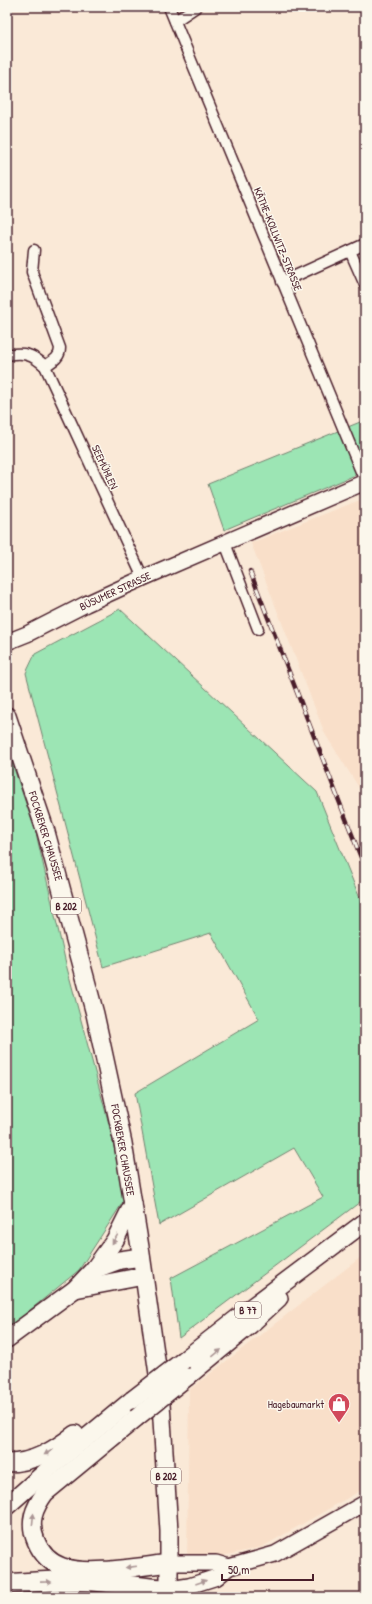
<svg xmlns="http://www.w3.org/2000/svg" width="372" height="1604" font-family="'Patrick Hand',sans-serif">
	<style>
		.built { fill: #f9dfc9 }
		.green { fill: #9ce5b4; stroke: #738270 }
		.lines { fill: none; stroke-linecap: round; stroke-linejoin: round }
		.street-casing { stroke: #4a1f2b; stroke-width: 13 }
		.secondary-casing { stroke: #4a1f2b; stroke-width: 18 }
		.primary-casing { stroke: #4a1f2b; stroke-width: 20 }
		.highway-casing { stroke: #4a1f2b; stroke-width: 22 }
		.street { stroke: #fbf7ec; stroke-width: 10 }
		.secondary { stroke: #fbf7ec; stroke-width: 15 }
		.primary { stroke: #fbf7ec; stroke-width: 17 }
		.highway { stroke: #fbf7ec; stroke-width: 19 }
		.rail-casing { stroke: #4a1f2b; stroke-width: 4.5 }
		.rail { stroke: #fbf7ec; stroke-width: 3; stroke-dasharray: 9; stroke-linecap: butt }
		.primary-bridge-casing { stroke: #4a1f2b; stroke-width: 20; stroke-linecap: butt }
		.primary-bridge { stroke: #fbf7ec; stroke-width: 17 }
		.oneway { fill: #ab9695 }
		.labels { text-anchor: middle; stroke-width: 3; stroke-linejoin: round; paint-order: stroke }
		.shield { fill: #fbf7ec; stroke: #7f6065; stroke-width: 1 }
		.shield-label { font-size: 10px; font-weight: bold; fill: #4a1f2b }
		.street-label { font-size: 11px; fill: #4a1f2b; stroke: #fbf7ec }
		.poi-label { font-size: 11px; fill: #4a1f2b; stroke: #fbf7ec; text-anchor: end }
	</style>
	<rect width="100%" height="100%" fill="#fae9d7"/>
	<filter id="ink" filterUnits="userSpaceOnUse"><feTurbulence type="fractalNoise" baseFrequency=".025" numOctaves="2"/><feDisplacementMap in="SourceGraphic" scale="8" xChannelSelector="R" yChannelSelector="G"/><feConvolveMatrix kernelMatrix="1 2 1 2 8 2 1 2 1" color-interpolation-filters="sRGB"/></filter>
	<g filter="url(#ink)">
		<g class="built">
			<path d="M365,498V797L325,734L251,543Z"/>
			<path d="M365,1254V1488L262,1547L187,1564L189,1390Z"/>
		</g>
		<g class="green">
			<path d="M365,420V471L224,530L208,484Z"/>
			<path d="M120,609L317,792L365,911V1184L364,1199L179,1338L171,1278L323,1197L294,1148L159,1225L135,1093L259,1019L211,933L103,967L26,673L35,654Z"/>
			<path d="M7,748L36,833L67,968L110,1128L125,1199L79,1270L7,1329Z"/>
		</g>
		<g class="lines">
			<g class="street-casing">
				<g id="street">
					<path d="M169,7L365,481"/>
					<path d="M175,21L196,7"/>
					<path d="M34,250L32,272L60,348C60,358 53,361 45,366"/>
					<path d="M350,251L365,285"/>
					<path d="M282,282L365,244"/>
					<path d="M7,355C24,352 32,354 45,366L143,578"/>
					<path d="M225,543L258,629"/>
				</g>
			</g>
			<g class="secondary-casing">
				<g id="secondary">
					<path d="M7,642L27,634L86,604L143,578L365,482"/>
					<path d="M170,1563H216L229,1567"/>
					<path d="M170,1589L189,1586L217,1577L229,1567L275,1554L365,1503"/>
				</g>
			</g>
			<g class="primary-casing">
				<g id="primary">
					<path d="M7,716L46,832L95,1014L123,1143L140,1247L160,1388L169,1531V1597"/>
					<path d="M94,1269L115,1240L133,1204"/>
					<path d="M75,1289L144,1276"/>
					<path d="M7,1339L75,1289L93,1270L120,1260L141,1257"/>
					<path d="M184,1360L249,1309L365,1222"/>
					<path d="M187,1377L250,1325L279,1298"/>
					<path d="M136,1418L45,1493C34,1508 28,1522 36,1541C41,1553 50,1563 63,1567C89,1576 142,1566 170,1563"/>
					<path d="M7,1463C34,1463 54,1450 75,1434"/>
					<path d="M7,1506L52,1466L132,1400"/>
				</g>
			</g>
			<g class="highway-casing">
				<path id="highway" d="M7,1584C35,1582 65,1579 93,1581C119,1583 143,1589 170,1589"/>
			</g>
			<use href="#street" class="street"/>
			<use href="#secondary" class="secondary"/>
			<use href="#primary" class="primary"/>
			<use href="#highway" class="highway"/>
			<g class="rail-casing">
				<path id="rail" d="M250,571L365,868"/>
			</g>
			<use href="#rail" class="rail"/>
			<g class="primary-bridge-casing">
				<g id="primary-bridge">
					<path d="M132,1400L184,1360"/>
					<path d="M136,1418L187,1377"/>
				</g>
			</g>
			<use href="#primary-bridge" class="primary-bridge"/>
		</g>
		<defs><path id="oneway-solid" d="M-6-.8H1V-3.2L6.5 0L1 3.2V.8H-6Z"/></defs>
		<g class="oneway">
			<use href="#oneway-solid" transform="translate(115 1239) rotate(121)"/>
			<use href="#oneway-solid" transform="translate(217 1353) rotate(-39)"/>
			<use href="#oneway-solid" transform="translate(49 1452) rotate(149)"/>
			<use href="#oneway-solid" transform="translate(33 1519) rotate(-84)"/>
			<use href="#oneway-solid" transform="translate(131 1567) rotate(173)"/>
			<use href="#oneway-solid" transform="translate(46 1582) rotate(-1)"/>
			<use href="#oneway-solid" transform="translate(201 1582) rotate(-19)"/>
		</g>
	</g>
	<defs>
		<g id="shop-pin" transform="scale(1.15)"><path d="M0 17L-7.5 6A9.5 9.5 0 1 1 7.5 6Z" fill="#d1495b" stroke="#fbf7ec"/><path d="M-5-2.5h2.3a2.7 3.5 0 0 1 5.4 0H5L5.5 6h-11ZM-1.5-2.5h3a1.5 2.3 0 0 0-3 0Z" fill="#fff"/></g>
	</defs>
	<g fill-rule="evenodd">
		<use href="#shop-pin" x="339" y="1404"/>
	</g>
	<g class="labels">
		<g class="shield">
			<rect x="51" y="898" width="30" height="16" rx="3"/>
			<rect x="235" y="1302" width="26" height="16" rx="3"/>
			<rect x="151" y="1468" width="30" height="16" rx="3"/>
		</g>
		<g class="shield-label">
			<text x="66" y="910">B 202</text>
			<text x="248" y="1314">B 77</text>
			<text x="166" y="1480">B 202</text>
		</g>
		<g class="street-label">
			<text transform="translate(278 239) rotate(68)" y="4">KÄTHE-KOLLWITZ-STRASSE</text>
			<text transform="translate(105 467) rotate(65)" y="4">SEEMÜHLEN</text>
			<text transform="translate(115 591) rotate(-25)" y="4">BÜSUMER STRASSE</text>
			<text transform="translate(46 836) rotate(73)" y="4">FOCKBEKER CHAUSSEE</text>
			<text transform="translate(123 1150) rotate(80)" y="4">FOCKBEKER CHAUSSEE</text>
		</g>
		<g class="poi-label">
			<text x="324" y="1408">Hagebaumarkt</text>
		</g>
	</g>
	<rect width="372" height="1604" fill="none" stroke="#fbf7ec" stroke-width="24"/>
	<rect x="12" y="12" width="348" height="1580" fill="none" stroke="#4a1f2b" stroke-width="1.5" filter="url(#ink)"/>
	<path d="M222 1574v6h91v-6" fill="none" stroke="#4a1f2b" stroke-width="2"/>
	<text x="228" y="1574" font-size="12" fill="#4a1f2b" stroke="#fbf7ec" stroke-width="3" paint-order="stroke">50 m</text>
</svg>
